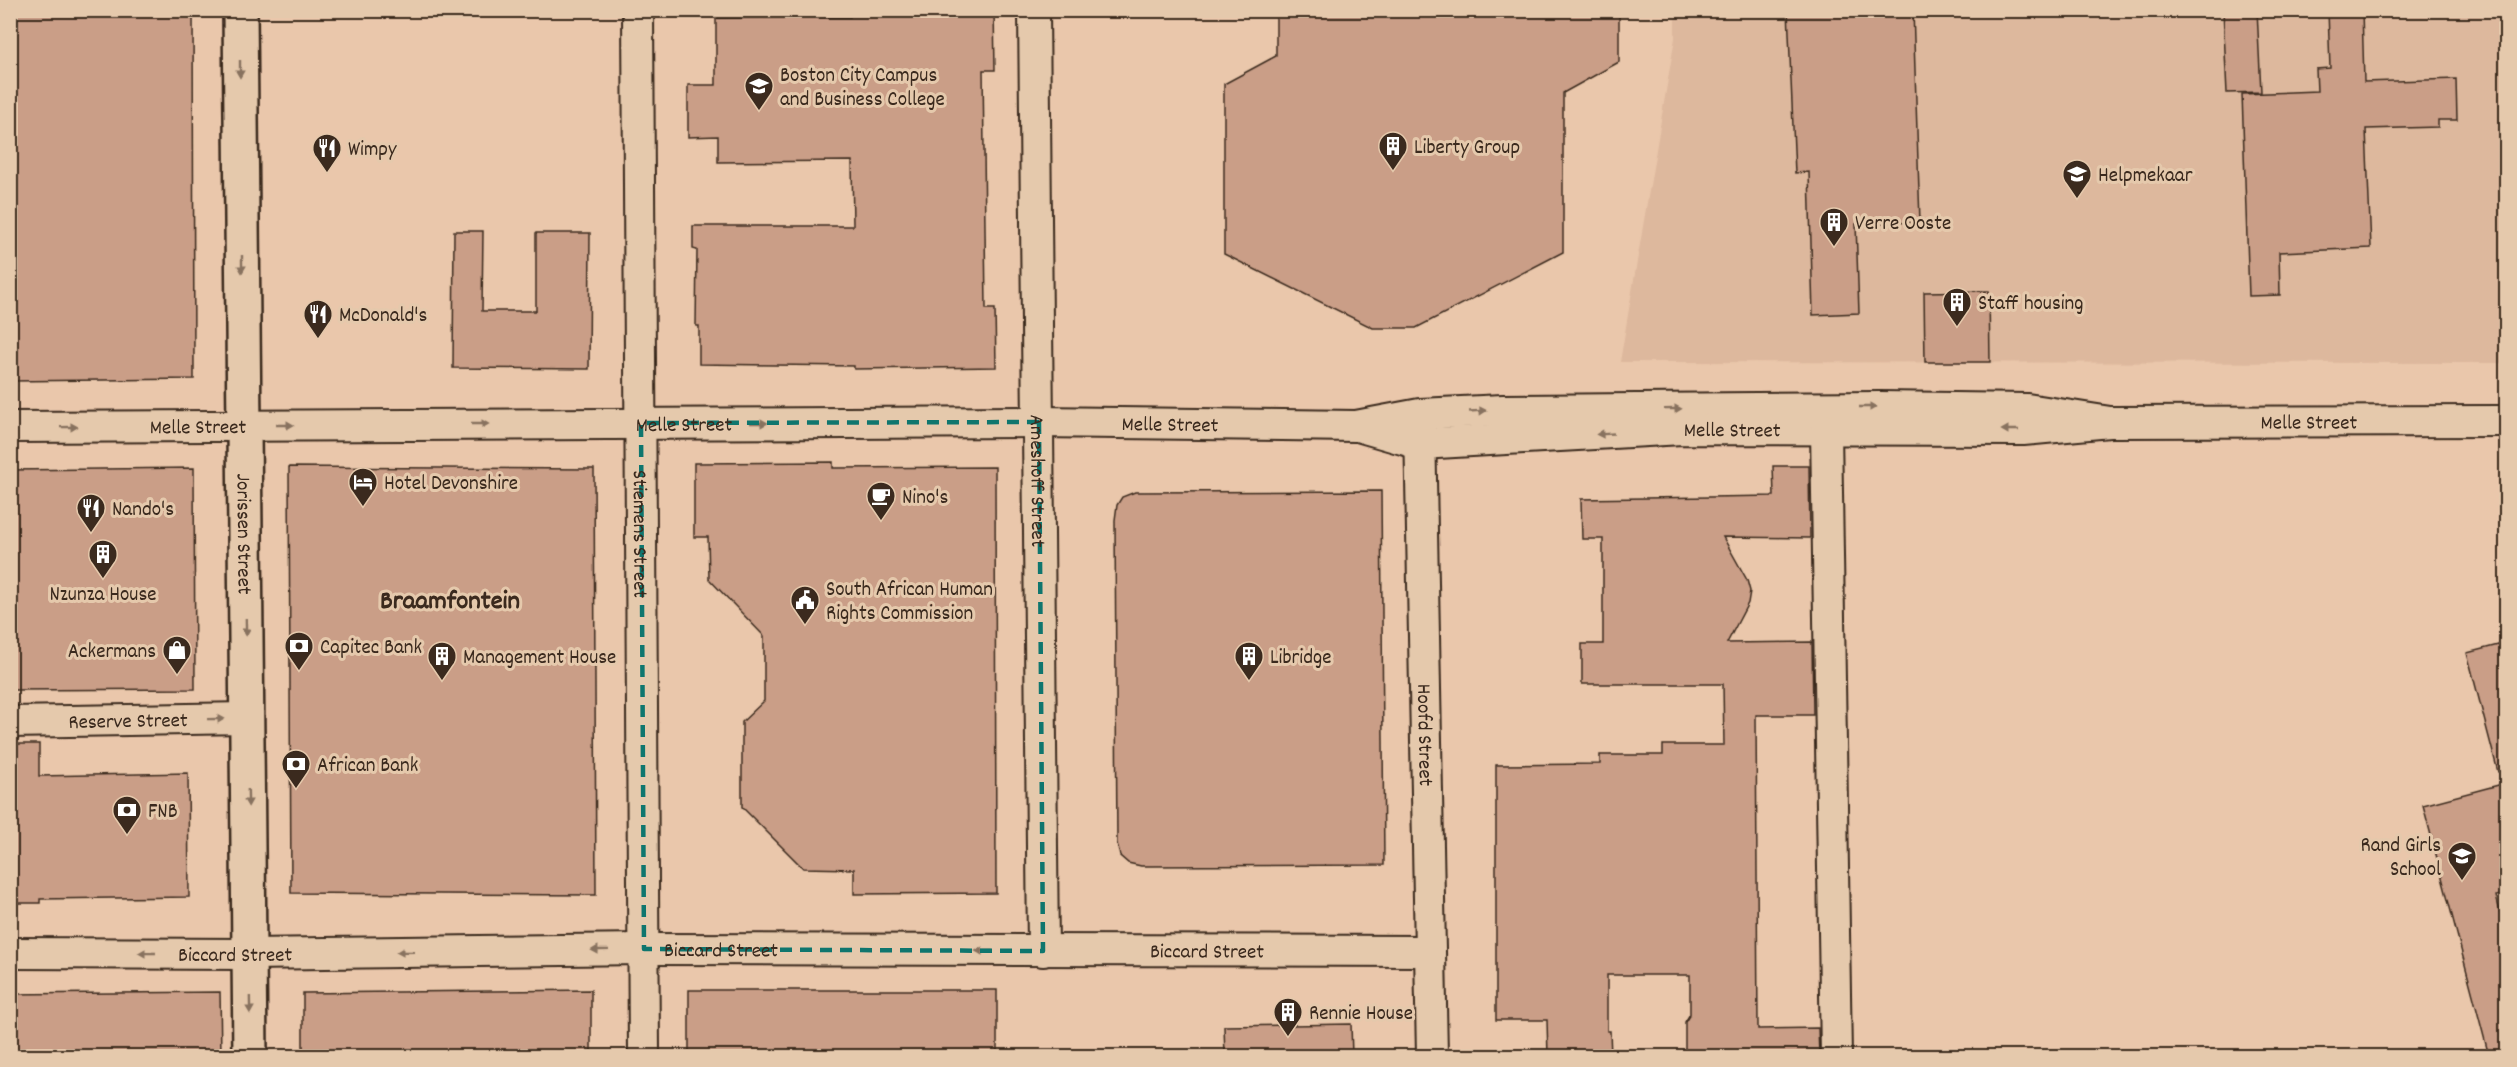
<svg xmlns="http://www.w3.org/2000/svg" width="2517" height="1067" font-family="Dekko,sans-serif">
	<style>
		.built { fill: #ddb89d }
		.building { fill: #ca9e87; stroke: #3b2a1e; stroke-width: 1.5 }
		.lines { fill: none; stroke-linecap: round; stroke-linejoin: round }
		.minor-casing { stroke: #3b2a1e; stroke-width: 34 }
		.secondary-casing { stroke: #3b2a1e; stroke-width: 38 }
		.minor { stroke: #e5c9ac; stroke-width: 30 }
		.secondary { stroke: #e5c9ac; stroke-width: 33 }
		.oneway { fill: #88725e }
		.marked { fill: none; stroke: #0f766e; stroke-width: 4.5; stroke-dasharray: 12 8; stroke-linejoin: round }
		.labels { text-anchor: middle; stroke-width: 6; stroke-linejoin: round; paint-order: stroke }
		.poi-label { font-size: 21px; fill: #3b2a1e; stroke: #e5c9ac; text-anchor: start }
		.street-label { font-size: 21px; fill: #3b2a1e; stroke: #e5c9ac }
		.district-label { font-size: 27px; font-weight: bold; fill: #3b2a1e; stroke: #e5c9ac }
	</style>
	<rect width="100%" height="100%" fill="#eac7ab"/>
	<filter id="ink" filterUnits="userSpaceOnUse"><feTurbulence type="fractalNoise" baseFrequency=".0167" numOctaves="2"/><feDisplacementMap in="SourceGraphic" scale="12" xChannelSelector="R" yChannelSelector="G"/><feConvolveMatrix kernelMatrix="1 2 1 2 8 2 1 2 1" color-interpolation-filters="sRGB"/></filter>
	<g filter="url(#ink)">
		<path class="built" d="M1675,11H2506V363L1620,362L1675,38Z"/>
		<g class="building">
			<path d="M10,10H193L194,379L10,381Z"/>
			<path d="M850,10H994L995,70H983L986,309H995L996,367L854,369V366L699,364V326H696L697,250L693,249V226H853L852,161L718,162V136L688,137V85H716V18L850,17Z"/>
			<path d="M1276,10H1619V62L1563,93V252L1416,328H1373L1224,254V84L1276,56Z"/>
			<path d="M1788,10H1913L1920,222L1856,224L1859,313L1813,315L1809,172L1795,173Z"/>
			<path d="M2223,10H2257L2261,92L2227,93Z"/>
			<path d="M2328,10H2362L2364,82L2456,79L2457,120H2438V127L2366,129L2371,248L2279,252L2280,295L2249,296L2242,94L2317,91L2316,69L2330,68Z"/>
			<path d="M454,231H483L482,311H536V233H590L589,369L453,368Z"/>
			<path d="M1989,291L1990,362H1925L1924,292Z"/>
			<path d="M833,462V468L995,467L996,893L854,894V869L803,868L742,807V722L764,701V636L709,579L708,537H694V463Z"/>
			<path d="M1773,466H1809L1810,538L1723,537L1747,580L1750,591L1748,603L1727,643L1812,642L1813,715H1756L1758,1029L1818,1028L1819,1056H1685V1022L1690,1014V975H1607V1031H1610L1611,1056H1548L1547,1020H1496V765L1600,764V755H1663V745H1724L1723,684H1582V644H1603V539H1582L1581,499L1774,496Z"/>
			<path d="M289,467L594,469L596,895L291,893Z"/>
			<path d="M194,468L195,689L10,690V470Z"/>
			<path d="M1381,491L1384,865L1141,866L1128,863L1120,856L1117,843L1115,520L1117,505L1122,497L1135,492Z"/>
			<path d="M2506,643V771L2498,772L2467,653Z"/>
			<path d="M10,744H39V776L188,773L189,897L40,899V903H10Z"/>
			<path d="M2506,783V894L2496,896L2506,935V1056H2489L2423,805Z"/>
			<path d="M591,990V1056H303V993Z"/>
			<rect x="689" y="990" width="308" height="66"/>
			<path d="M220,992L221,1056H10V994Z"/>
			<path d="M1351,1024L1352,1056H1225L1224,1026Z"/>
		</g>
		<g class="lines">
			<g class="minor-casing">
				<g id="minor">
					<path id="s1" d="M638,10L644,1056"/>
					<path id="s2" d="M1034,10L1043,951"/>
					<path id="s3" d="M1420,426L1432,1056"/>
					<path id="s4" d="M10,427L1039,422L1356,426L1420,414L1503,410L1881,407L2027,409L2110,422"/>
					<path id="s5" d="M1361,427L1420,444L1682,429L2023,430L2110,422L2506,421"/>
					<path d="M1826,430L1836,1056"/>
					<path id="s6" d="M10,722L247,718"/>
					<path id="s7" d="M10,953L249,954L644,949L1430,951"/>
				</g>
			</g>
			<g class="secondary-casing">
				<g id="secondary">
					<path id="s8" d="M240,10L250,1056"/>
				</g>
			</g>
			<use href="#minor" class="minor"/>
			<use href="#secondary" class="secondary"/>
		</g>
		<defs><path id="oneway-solid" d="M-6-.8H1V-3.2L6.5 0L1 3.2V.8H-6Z" transform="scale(1.5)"/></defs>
		<g class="oneway">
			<use href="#oneway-solid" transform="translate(240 69) rotate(90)"/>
			<use href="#oneway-solid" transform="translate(242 264) rotate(90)"/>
			<use href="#oneway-solid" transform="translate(1868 407)"/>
			<use href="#oneway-solid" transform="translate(1673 409) rotate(-1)"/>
			<use href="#oneway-solid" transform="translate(1478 411) rotate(-3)"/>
			<use href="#oneway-solid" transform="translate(759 423)"/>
			<use href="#oneway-solid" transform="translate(480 424)"/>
			<use href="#oneway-solid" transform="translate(285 425)"/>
			<use href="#oneway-solid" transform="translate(69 427) rotate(-1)"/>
			<use href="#oneway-solid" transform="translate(2010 430) rotate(-180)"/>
			<use href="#oneway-solid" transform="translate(1605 434) rotate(177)"/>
			<use href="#oneway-solid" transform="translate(246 627) rotate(89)"/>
			<use href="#oneway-solid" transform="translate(216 719) rotate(-1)"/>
			<use href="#oneway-solid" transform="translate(248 798) rotate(89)"/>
			<use href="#oneway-solid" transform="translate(600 950) rotate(179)"/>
			<use href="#oneway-solid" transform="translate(984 951) rotate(-180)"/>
			<use href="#oneway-solid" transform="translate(405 952) rotate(179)"/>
			<use href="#oneway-solid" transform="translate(147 953) rotate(-180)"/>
			<use href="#oneway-solid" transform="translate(250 1005) rotate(89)"/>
		</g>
	</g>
	<path class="marked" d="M1039,422L1043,951L644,949L641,423Z"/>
	<defs>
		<g id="university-pin" transform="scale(1.5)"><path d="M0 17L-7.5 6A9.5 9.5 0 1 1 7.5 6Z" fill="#3b2a1e" stroke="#e5c9ac"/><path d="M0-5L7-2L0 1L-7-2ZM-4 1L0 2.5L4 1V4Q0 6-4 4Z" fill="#fff"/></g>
		<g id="building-pin" transform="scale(1.5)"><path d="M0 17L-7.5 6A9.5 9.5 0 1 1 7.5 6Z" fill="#3b2a1e" stroke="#e5c9ac"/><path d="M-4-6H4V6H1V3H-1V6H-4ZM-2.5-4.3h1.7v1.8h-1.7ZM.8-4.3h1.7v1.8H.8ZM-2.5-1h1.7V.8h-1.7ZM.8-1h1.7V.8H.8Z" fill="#fff"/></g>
		<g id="restaurant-pin" transform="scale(1.5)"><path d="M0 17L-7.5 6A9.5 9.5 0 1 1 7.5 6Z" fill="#3b2a1e" stroke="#e5c9ac"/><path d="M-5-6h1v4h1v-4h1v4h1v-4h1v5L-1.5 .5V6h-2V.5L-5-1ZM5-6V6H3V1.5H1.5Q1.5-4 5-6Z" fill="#fff"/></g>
		<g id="school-pin" transform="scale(1.5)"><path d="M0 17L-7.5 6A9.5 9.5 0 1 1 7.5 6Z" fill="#3b2a1e" stroke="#e5c9ac"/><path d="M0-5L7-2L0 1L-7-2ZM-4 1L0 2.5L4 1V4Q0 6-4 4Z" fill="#fff"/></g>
		<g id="hotel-pin" transform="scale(1.5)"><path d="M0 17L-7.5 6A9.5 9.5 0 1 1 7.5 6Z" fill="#3b2a1e" stroke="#e5c9ac"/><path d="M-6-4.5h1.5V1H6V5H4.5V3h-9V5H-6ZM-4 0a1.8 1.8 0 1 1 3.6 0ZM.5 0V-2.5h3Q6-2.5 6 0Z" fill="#fff"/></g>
		<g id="cafe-pin" transform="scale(1.5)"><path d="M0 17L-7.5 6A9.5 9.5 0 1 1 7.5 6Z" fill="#3b2a1e" stroke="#e5c9ac"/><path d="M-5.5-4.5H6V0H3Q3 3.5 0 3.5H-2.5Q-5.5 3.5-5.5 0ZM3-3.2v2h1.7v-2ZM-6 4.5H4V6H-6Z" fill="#fff"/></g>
		<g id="civic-pin" transform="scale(1.5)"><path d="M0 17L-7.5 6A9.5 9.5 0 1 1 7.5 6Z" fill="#3b2a1e" stroke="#e5c9ac"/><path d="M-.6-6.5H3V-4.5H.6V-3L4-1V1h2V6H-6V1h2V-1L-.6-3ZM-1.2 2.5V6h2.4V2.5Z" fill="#fff"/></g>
		<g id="bank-pin" transform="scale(1.5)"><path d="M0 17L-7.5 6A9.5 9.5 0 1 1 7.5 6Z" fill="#3b2a1e" stroke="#e5c9ac"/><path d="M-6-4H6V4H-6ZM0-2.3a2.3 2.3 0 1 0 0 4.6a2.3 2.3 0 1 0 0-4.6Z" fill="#fff"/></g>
		<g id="shop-pin" transform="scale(1.5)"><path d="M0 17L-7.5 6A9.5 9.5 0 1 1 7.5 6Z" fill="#3b2a1e" stroke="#e5c9ac"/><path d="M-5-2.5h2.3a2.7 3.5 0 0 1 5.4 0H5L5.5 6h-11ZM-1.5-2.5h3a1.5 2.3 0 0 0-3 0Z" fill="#fff"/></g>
	</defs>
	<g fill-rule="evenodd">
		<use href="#university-pin" x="759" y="86"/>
		<use href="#building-pin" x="1393" y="146"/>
		<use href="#restaurant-pin" x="327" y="148"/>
		<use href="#school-pin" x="2077" y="174"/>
		<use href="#building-pin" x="1834" y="222"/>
		<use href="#building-pin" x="1957" y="302"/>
		<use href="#restaurant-pin" x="318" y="314"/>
		<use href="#hotel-pin" x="363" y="482"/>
		<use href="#cafe-pin" x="881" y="496"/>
		<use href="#restaurant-pin" x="91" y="508"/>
		<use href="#building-pin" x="103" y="554"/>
		<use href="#civic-pin" x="805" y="600"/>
		<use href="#bank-pin" x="299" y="646"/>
		<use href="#shop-pin" x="177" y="650"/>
		<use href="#building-pin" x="442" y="656"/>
		<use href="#building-pin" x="1249" y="656"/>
		<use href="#bank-pin" x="296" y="764"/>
		<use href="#bank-pin" x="127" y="810"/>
		<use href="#school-pin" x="2462" y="856"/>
		<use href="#building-pin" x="1288" y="1012"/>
	</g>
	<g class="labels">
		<g class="poi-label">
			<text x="780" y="81">Boston City Campus<tspan x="780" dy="24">and Business College</tspan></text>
			<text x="1414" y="153">Liberty Group</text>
			<text x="348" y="155">Wimpy</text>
			<text x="2098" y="181">Helpmekaar</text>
			<text x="1855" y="229">Verre Ooste</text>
			<text x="1978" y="309">Staff housing</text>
			<text x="339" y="321">McDonald's</text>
			<text x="384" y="489">Hotel Devonshire</text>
			<text x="902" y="503">Nino's</text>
			<text x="112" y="515">Nando's</text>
			<text x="826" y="595">South African Human<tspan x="826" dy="24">Rights Commission</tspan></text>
			<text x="103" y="600" text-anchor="middle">Nzunza House</text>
			<text x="320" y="653">Capitec Bank</text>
			<text x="156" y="657" text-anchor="end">Ackermans</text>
			<text x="463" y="663">Management House</text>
			<text x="1270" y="663">Libridge</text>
			<text x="317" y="771">African Bank</text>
			<text x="148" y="817">FNB</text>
			<text x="2441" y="851" text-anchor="end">Rand Girls<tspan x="2441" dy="24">School</tspan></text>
			<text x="1309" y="1019">Rennie House</text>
		</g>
		<g class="street-label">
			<text dy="7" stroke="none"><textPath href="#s5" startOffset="951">Melle Street</textPath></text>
			<text dy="7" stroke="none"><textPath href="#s4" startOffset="674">Melle Street</textPath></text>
			<text dy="7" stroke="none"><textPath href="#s4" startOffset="1160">Melle Street</textPath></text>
			<text dy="7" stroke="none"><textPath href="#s4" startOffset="188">Melle Street</textPath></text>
			<text dy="7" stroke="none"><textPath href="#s5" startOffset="374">Melle Street</textPath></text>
			<text dy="7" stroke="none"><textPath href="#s2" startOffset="471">Ameshoff Street</textPath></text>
			<text dy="7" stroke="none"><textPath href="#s1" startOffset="524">Stiemens Street</textPath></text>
			<text dy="7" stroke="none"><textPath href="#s8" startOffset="524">Jorissen Street</textPath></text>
			<text dy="7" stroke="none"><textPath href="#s6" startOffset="118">Reserve Street</textPath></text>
			<text dy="7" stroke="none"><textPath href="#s3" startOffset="309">Hoofd Street</textPath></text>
			<text dy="7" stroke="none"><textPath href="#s7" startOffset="711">Biccard Street</textPath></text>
			<text dy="7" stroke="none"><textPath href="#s7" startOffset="1197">Biccard Street</textPath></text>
			<text dy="7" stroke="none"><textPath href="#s7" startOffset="225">Biccard Street</textPath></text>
		</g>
		<g class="district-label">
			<text x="450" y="608">Braamfontein</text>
		</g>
	</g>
	<rect width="2517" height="1067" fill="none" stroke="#e5c9ac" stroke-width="36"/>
	<rect x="18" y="18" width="2481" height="1031" fill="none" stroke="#3b2a1e" stroke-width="2" filter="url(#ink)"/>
</svg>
